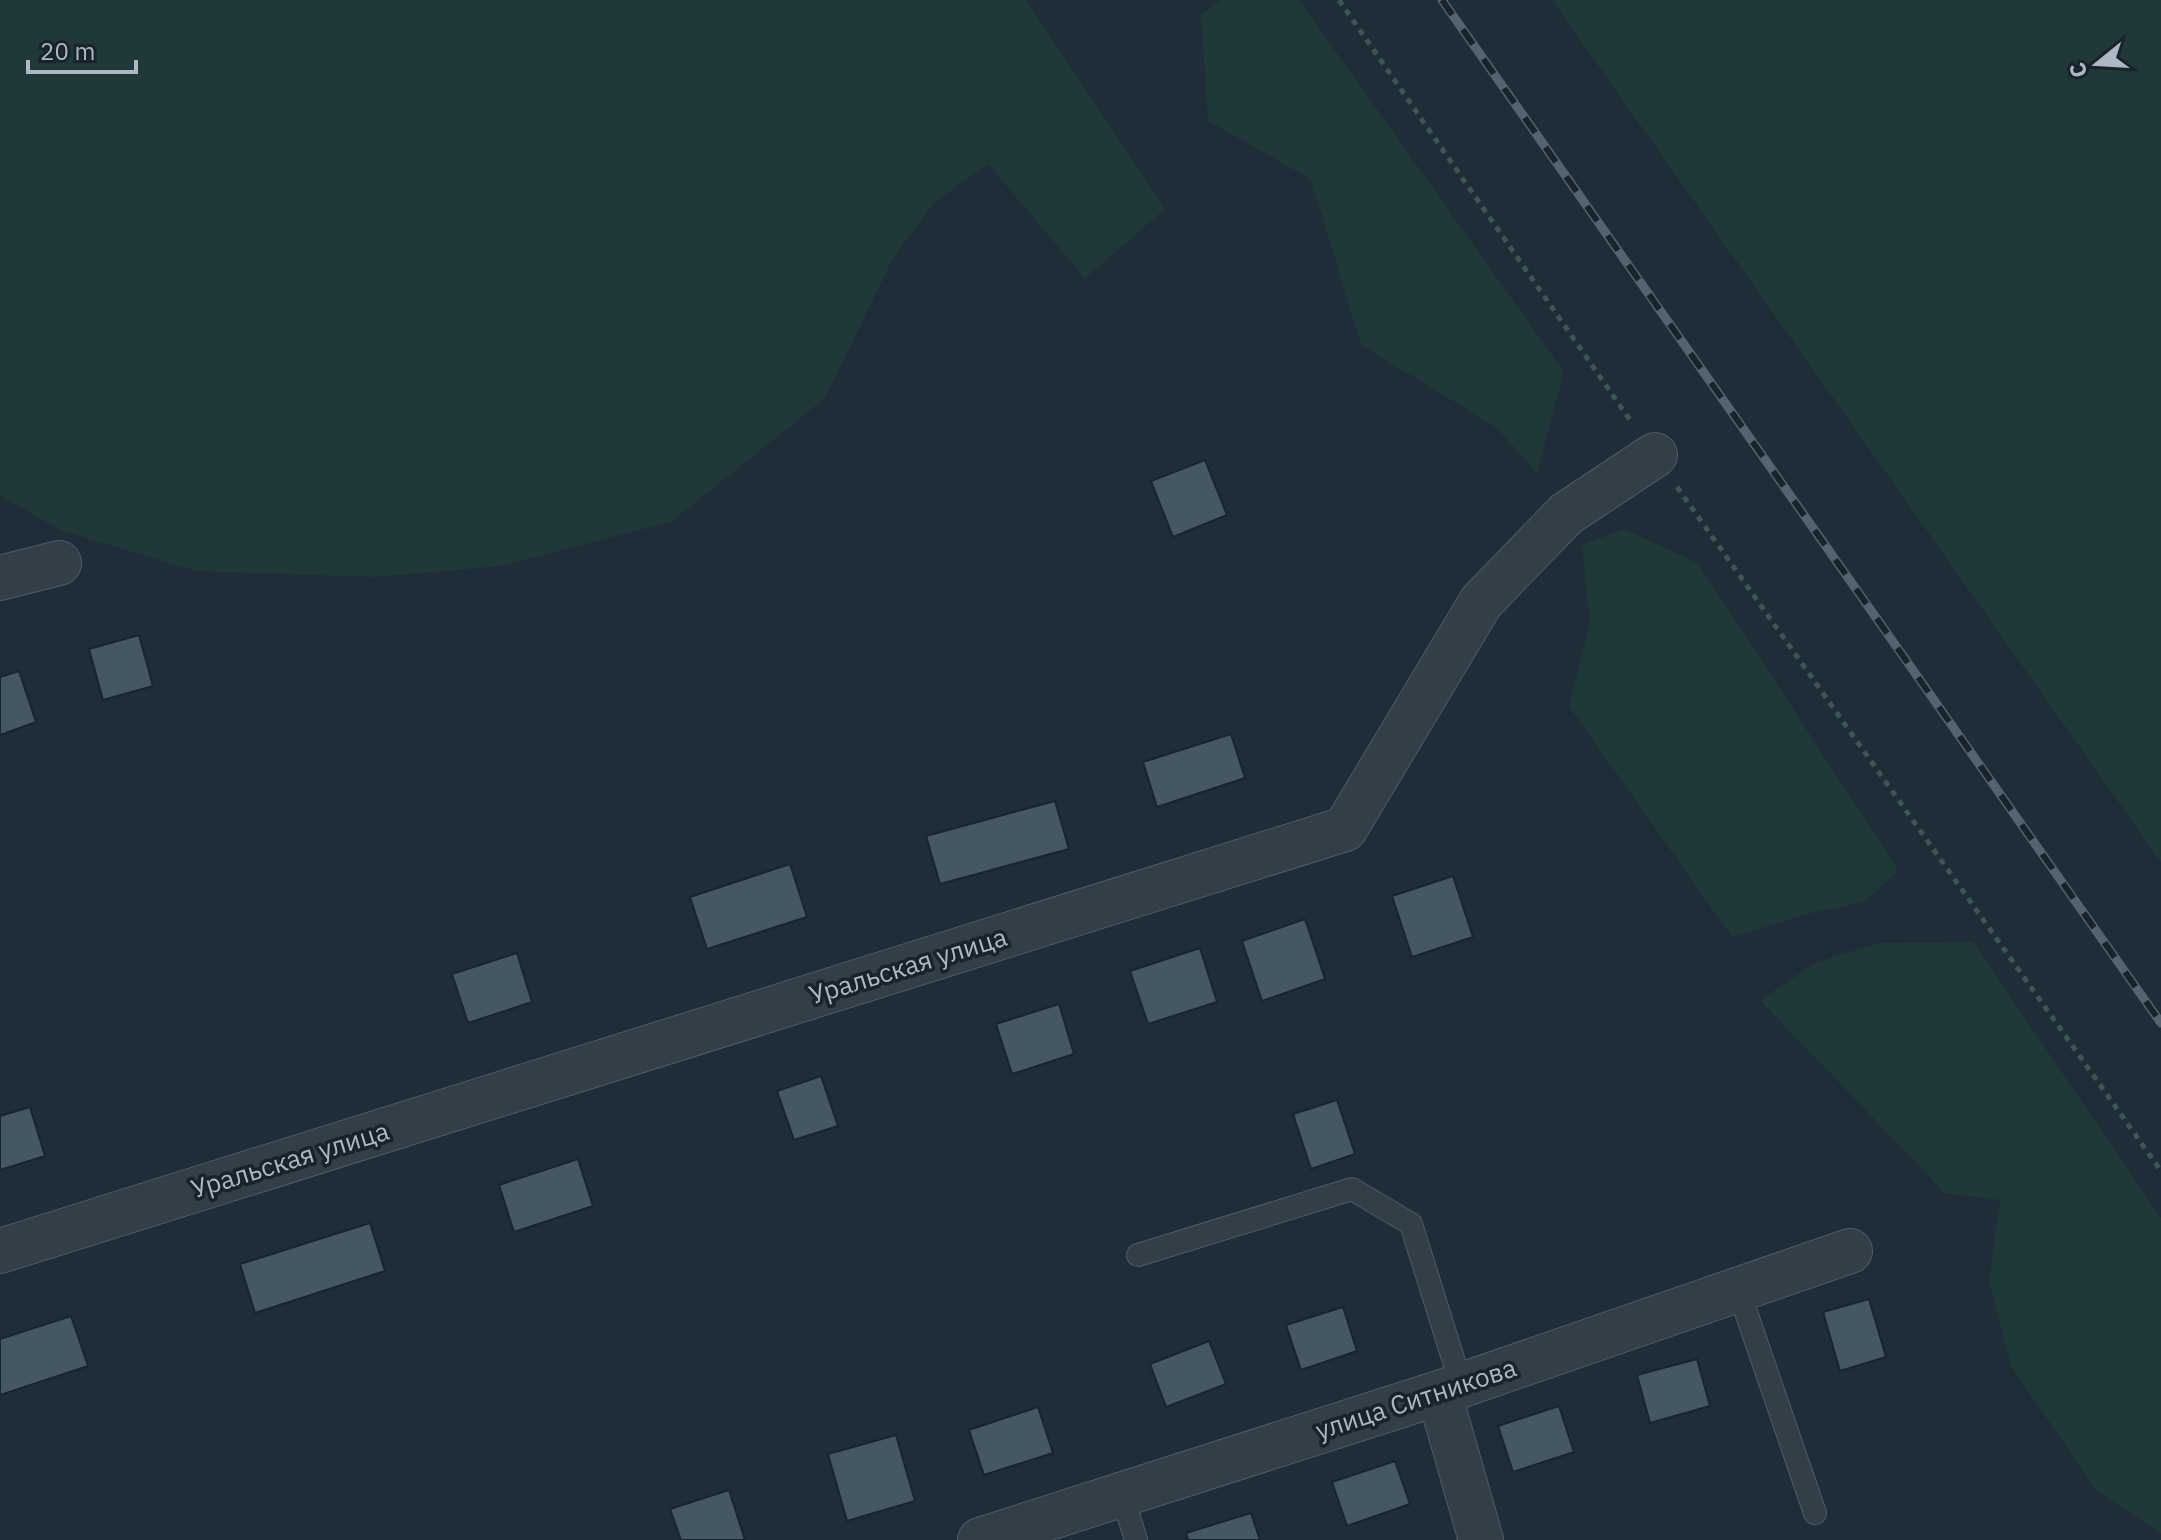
<svg xmlns="http://www.w3.org/2000/svg" width="2161" height="1540" font-family="'IBM Plex Sans',sans-serif">
	<style>
		.green { fill: #203938 }
		.building { fill: #465764; stroke: #19252e; stroke-width: 2 }
		.lines { fill: none; stroke-linecap: round; stroke-linejoin: round }
		.service-casing { stroke: #4f5c66; stroke-width: 24 }
		.minor-casing { stroke: #4f5c66; stroke-width: 46 }
		.path { stroke: #3e5555; stroke-width: 5; stroke-dasharray: 6 6; stroke-linecap: butt }
		.service { stroke: #323e48; stroke-width: 22 }
		.minor { stroke: #323e48; stroke-width: 44 }
		.rail-casing { stroke: #536370; stroke-width: 9 }
		.rail { stroke: #18232c; stroke-width: 6; stroke-dasharray: 18; stroke-linecap: butt }
		.labels { text-anchor: middle; stroke-width: 7; stroke-linejoin: round; paint-order: stroke }
		.street-label { font-size: 26px; fill: #acb9c5; stroke: #18232c }
	</style>
	<rect width="100%" height="100%" fill="#1e2d38"/>
	<g class="green">
		<path d="M0,0H1026L1165,209L1085,278L988,164L935,202L893,258L825,398L671,522L500,566L375,577L196,571L60,530L0,495Z"/>
		<path d="M1221,0H1299L1564,372L1537,473L1496,427L1361,345L1311,179L1208,121L1201,15Z"/>
		<path d="M1552,0H2161V862Z"/>
		<path d="M1624,529L1698,563L1898,870L1865,902L1811,913L1732,937L1569,706L1590,622L1582,545Z"/>
		<path d="M1973,942L2161,1218V1534L2096,1490L2011,1366L1989,1281L2000,1200L1945,1193L1760,1000L1815,963L1878,943Z"/>
	</g>
	<g class="building">
		<path d="M1205,460L1227,515L1173,537L1151,481Z"/>
		<path d="M139,635L153,686L103,700L89,649Z"/>
		<path d="M19,671L36,722L0,735V677Z"/>
		<path d="M1231,734L1245,778L1157,807L1143,762Z"/>
		<path d="M1055,801L1069,849L940,884L926,836Z"/>
		<path d="M790,864L807,917L707,949L690,897Z"/>
		<path d="M1453,876L1473,937L1412,957L1392,896Z"/>
		<path d="M1305,919L1325,979L1262,1001L1242,941Z"/>
		<path d="M1200,948L1217,1002L1148,1024L1130,971Z"/>
		<path d="M517,953L532,1002L468,1023L452,974Z"/>
		<path d="M1059,1004L1074,1054L1012,1074L996,1024Z"/>
		<path d="M821,1076L838,1126L794,1140L777,1091Z"/>
		<path d="M1337,1100L1355,1154L1311,1169L1293,1114Z"/>
		<path d="M30,1107L45,1156L0,1170V1116Z"/>
		<path d="M578,1159L593,1206L514,1232L499,1185Z"/>
		<path d="M370,1223L385,1271L255,1313L240,1264Z"/>
		<path d="M1869,1299L1886,1357L1840,1371L1823,1312Z"/>
		<path d="M1343,1307L1357,1351L1301,1370L1286,1325Z"/>
		<path d="M71,1316L88,1366L0,1395V1339Z"/>
		<path d="M1209,1341L1226,1384L1166,1407L1150,1364Z"/>
		<path d="M1697,1359L1710,1406L1650,1423L1637,1375Z"/>
		<path d="M1559,1406L1574,1452L1513,1472L1498,1426Z"/>
		<path d="M1038,1407L1053,1453L984,1475L969,1430Z"/>
		<path d="M896,1435L915,1501L847,1521L828,1454Z"/>
		<path d="M1395,1461L1410,1504L1347,1526L1332,1482Z"/>
		<path d="M729,1490L745,1540H681L670,1509Z"/>
		<path d="M1251,1513L1260,1540H1188L1186,1533Z"/>
	</g>
	<g class="lines">
		<g class="service-casing">
			<g id="service">
				<path d="M1138,1255L1352,1189L1411,1224L1461,1384"/>
				<path d="M1738,1289L1815,1513"/>
				<path d="M1122,1494L1136,1540"/>
			</g>
		</g>
		<g class="minor-casing">
			<g id="minor">
				<path d="M0,578L59,563"/>
				<path d="M0,1251L1345,829L1481,602L1566,514L1655,455"/>
				<path d="M1439,1393L1481,1540"/>
				<path d="M980,1540L1439,1393L1850,1251"/>
			</g>
		</g>
		<g class="path">
			<path d="M1339,0L1632,423"/>
			<path d="M1677,487L2161,1171"/>
		</g>
		<use href="#service" class="service"/>
		<use href="#minor" class="minor"/>
		<g class="rail-casing">
			<path id="rail" d="M1442,0L2161,1023"/>
		</g>
		<use href="#rail" class="rail"/>
	</g>
	<g class="labels">
		<g class="street-label">
			<text transform="translate(908 966) rotate(-17)" y="9">Уральская улица</text>
			<text transform="translate(290 1160) rotate(-17)" y="9">Уральская улица</text>
			<text transform="translate(1416 1399) rotate(-18)" y="9">улица Ситникова</text>
		</g>
	</g>
	<g transform="translate(2097 64) rotate(252)" stroke="#18232c" stroke-width="6" paint-order="stroke">
	<path d="M0-6L14 30L0 20L-14 30Z" fill="#acb9c5"/>
	<text y="-12" font-size="22" font-weight="bold" text-anchor="middle" fill="#acb9c5">С</text>
	</g>
	<path d="M28 60v12h108v-12" fill="none" stroke="#acb9c5" stroke-width="4"/>
	<text x="40" y="60" font-size="24" fill="#acb9c5" stroke="#18232c" stroke-width="6" paint-order="stroke">20 m</text>
</svg>
